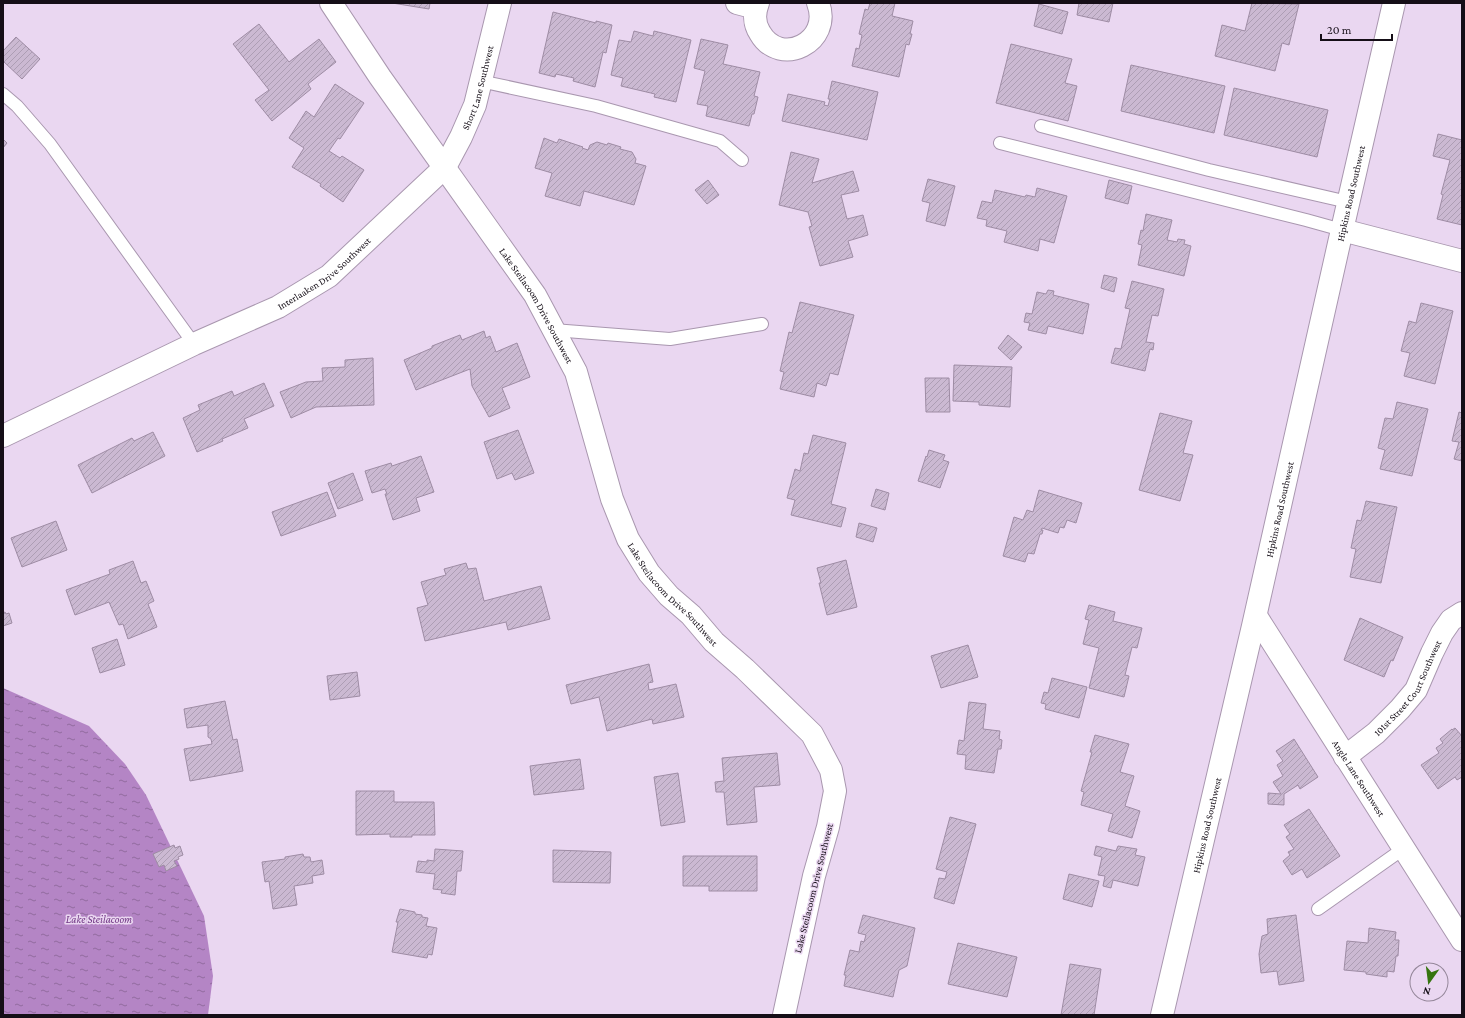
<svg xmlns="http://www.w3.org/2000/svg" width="1465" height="1018" font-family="'Crimson Pro',serif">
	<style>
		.water { fill: url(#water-ripples) }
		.building { fill: url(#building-hatch); stroke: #9e8ca4 }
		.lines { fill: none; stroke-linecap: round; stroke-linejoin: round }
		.service-casing { stroke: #a997af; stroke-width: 14 }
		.minor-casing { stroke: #a997af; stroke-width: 24 }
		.tertiary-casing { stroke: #a997af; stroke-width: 24 }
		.service { stroke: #fff; stroke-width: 12 }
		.minor { stroke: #fff; stroke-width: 22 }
		.tertiary { stroke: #fff; stroke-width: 22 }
		.labels { text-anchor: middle; stroke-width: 3; stroke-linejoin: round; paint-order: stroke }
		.street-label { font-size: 10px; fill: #150e17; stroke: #ead7f1 }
		.water-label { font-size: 11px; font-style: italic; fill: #703684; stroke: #ead7f1 }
	</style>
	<defs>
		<pattern id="water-ripples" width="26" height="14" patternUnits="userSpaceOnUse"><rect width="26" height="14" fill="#b485c5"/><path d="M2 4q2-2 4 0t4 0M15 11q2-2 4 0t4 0" fill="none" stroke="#916b9f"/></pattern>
		<pattern id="building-hatch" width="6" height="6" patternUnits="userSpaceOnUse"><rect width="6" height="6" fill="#cbb9d2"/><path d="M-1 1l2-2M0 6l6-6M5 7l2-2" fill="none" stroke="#ad9eb4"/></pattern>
	</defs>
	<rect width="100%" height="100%" fill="#ead7f1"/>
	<path class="water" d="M3,688L89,726L125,764L146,795L204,916L213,976L208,1015H3Z"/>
	<g class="building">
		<path d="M392,3H430L429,9Z"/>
		<path d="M870,3H895L892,16L913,21L910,34H912L909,45L906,44L899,77L852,66L856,48L859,49L862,35L859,34L865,9L868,10Z"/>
		<path d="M1079,3H1113L1109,22L1077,15Z"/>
		<path d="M1252,3L1299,4L1289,45L1282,43L1275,71L1215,56L1222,25L1245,31Z"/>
		<path d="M1039,4L1068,12L1062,34L1034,26Z"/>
		<path d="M553,12L596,23V21L612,25L606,53L603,52L595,87L573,81L574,78L556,74L555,77L539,73Z"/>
		<path d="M259,24L289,62L319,39L336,62L308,84L311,89L272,121L255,100L269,90L233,44Z"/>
		<path d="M634,31L653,36L654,31L691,40L676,102L654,97L655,94L621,86L623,78L611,75L619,40L631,42Z"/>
		<path d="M16,37L40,59L22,79L3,61V51Z"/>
		<path d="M701,39L728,45L723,64L760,72L754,96L758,97L754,114H752L749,126L706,116L708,106L697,104L705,71L694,68Z"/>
		<path d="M1011,44L1072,59L1065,83L1077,86L1068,121L996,103Z"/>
		<path d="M1131,65L1225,86L1214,133L1121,111Z"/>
		<path d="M832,81L878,92L867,140L782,121L788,94L825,102L824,105L828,106L830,99H828Z"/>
		<path d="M335,84L364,103L340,139L338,138L329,151L340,158L342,156L364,170L343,202L320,186L321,184L292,167L304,148L289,138L306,111L314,117Z"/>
		<path d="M1234,88L1328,110L1317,157L1224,135Z"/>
		<path d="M1438,134L1462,140V225L1437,219L1443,195L1441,194L1450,160L1433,156Z"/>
		<path d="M544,138L557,143L559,139L583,147L582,148L588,150L590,145L597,142L607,145L608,143L621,147L620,149L632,152L636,159L635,163L646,166L634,205L584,191L580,206L545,196L552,173L535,168Z"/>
		<path d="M3,139L7,143L3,148Z"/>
		<path d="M791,152L819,159L812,183L853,171L859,191L841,195L847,219L863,215L868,235L848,241L853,257L820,266L809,227L812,226L808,212L779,205Z"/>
		<path d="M928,179L955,186L945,226L926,221L930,203L922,201Z"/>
		<path d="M708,180L719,195L707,204L695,190Z"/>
		<path d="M1109,180L1132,186L1128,204L1105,198Z"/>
		<path d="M1037,188L1067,196L1054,243L1040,239L1038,251L1004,242L1007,231L986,226L987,220L977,218L982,201L992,203L995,190L1025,197L1026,195L1035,197Z"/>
		<path d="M1146,214L1172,220L1167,240L1177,242L1178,239L1185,240L1184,244L1191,246L1184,276L1138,265L1142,245L1138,244L1141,230L1143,231Z"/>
		<path d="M1104,275L1117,278L1114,292L1101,288Z"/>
		<path d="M1132,281L1164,289L1158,316L1152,315L1146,342L1154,343L1153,350L1150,349L1145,371L1111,363L1115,348L1121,349L1130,309L1125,308Z"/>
		<path d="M1048,290L1054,291L1053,295L1089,304L1083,334L1048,326L1046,334L1028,330L1030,323L1024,322L1026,313L1032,314L1037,292L1046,294Z"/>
		<path d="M800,302L854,315L838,375L830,373L826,386L817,383L814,397L780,389L784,372L780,371L789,332L792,333Z"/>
		<path d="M1421,303L1453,311L1435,384L1404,376L1410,353L1401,351L1409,321L1416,323Z"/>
		<path d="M484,331L486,338L490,336L496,352L517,343L530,377L502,388L510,408L489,417L472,386L470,369L416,390L404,360L432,348V346L460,335L462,340Z"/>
		<path d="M1008,335L1022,347L1011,360L998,348Z"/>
		<path d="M373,358L374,405L316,407L291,418L280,392L306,382L323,381L322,368L345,367V360Z"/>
		<path d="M954,365L1012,367L1010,407L979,405V402L953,401Z"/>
		<path d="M925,378H949L950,412H926Z"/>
		<path d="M264,383L274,406L244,419L248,428L222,439L223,441L197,452L183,418L200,410L198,405L232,391L234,396Z"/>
		<path d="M1397,402L1428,409L1412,476L1380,469L1385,450L1378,448L1385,418L1393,419Z"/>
		<path d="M1459,412L1462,413V461L1454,459L1459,442L1452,441Z"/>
		<path d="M1160,413L1192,421L1183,453L1193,455L1180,501L1139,490Z"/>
		<path d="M518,430L534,473L515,480L512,473L497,479L484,442Z"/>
		<path d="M153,432L165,456L92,493L78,465L132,438L134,441Z"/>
		<path d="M813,435L846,443L831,504L846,508L841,527L791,515L795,500L787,498L795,469L800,471L804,453L808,454Z"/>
		<path d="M929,450L945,455L943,460L949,462L940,488L918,481L926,456L927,457Z"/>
		<path d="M421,456L434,492L416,498L420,511L393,520L385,494H387L385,489L372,493L365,471L391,463L392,466Z"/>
		<path d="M353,473L363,500L338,509L328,483Z"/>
		<path d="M876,489L889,493L885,510L871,506Z"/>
		<path d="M1039,490L1082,503L1076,523L1067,520L1064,528L1060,527L1058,533L1042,528L1041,530H1043L1042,534H1040L1034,554L1028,553L1025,562L1003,556L1014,517L1023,520L1027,510L1033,512Z"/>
		<path d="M327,492L336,516L281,536L272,512Z"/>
		<path d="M1366,501L1397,507L1381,583L1350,577L1356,549L1351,548L1357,520L1361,521Z"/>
		<path d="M56,521L67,550L22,567L11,538Z"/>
		<path d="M859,523L877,528L873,542L856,537Z"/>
		<path d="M846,560L857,607L827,615L819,583H821L817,568Z"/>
		<path d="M133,561L141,583L146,581L154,601L148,604L157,627L128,639L123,624L119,625L109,602L75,615L66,590L110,574L109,570Z"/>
		<path d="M466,563L468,569L476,568L484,601L541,586L550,619L508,630L506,622L425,641L417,608L428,605L421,582L446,575L444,569Z"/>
		<path d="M1089,605L1115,612L1113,621L1142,628L1137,648L1132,647L1125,675L1129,676L1124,697L1089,688L1099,648L1083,644L1089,620L1085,619Z"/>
		<path d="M5,612L6,614L9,613L12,623L3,626V613Z"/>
		<path d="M1360,618L1403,637L1393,661L1391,660L1384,677L1344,660Z"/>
		<path d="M117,639L125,665L100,673L92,648Z"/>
		<path d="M968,645L978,677L941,688L931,656Z"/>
		<path d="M649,664L653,682L648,683L649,690L676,684L684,717L653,724L652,719L607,731L599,697L571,704L566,685Z"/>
		<path d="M357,672L360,696L330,700L327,676Z"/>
		<path d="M1052,678L1087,687L1079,718L1045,709L1046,704L1041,703L1044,692L1048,693Z"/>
		<path d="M225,701L233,740L237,739L243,771L190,781L184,749L212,744L211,739L208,737V725L187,728L184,709Z"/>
		<path d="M969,702L986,704L983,729L1000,731L999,739L1002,740L1001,749H998L994,773L965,769L966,755L957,754L959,740L964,741Z"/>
		<path d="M1455,728L1462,736V777L1457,780L1455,777L1438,789L1421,765L1439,753L1436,748L1443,743L1440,739L1452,729V730Z"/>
		<path d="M1095,735L1129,744L1120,772L1134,776L1125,806L1140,811L1132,838L1108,831L1113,814L1081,805L1084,792L1081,791L1092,752H1090Z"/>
		<path d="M1294,739L1318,777L1300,789L1298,785L1284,794V805L1268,804V793L1281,794L1273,782L1283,776L1277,765L1283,761L1276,751Z"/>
		<path d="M777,753L780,785L754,787L757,822L727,825L724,792H716L715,782L724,781L722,758Z"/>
		<path d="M580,759L584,789L534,795L530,766Z"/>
		<path d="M678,773L685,822L661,826L654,777Z"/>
		<path d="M356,791H394V802H434L435,835H412V837H390V834L356,835Z"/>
		<path d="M1309,809L1340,856L1307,878L1302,869L1292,875L1283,861L1290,855L1288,852L1294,849L1286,837L1290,834L1284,825Z"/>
		<path d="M950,817L976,824L954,904L934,898L939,878L945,879L947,872L936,869Z"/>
		<path d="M174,845L175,848L180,846L183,855L178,857L179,859L174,861L177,866L166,871L164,865L159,867L153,854Z"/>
		<path d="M1096,846L1116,851L1118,846L1137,849L1135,855L1145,857L1138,886L1113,880L1111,888L1103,886L1105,876L1098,875L1102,857L1094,855Z"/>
		<path d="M435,849L463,851L461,871H457L455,895L441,893L442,890L433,889L435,874L416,872L418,861L427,862V860L434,861Z"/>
		<path d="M553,850L611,852L610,883L553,882Z"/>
		<path d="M303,854L304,857H310L311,862L322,860L324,874L312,876L313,883L294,886L297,905L273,909L269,881L265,882L262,862L285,859V857Z"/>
		<path d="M683,856H757V891H709V886H683Z"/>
		<path d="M1069,874L1099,881L1092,907L1063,899Z"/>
		<path d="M400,909L415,912V914L422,915V917L428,918L426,926L437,928L432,955L428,954L427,958L392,952L398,922H396Z"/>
		<path d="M863,915L915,928L907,966L899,970L893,997L844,986L846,975H844L850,950L859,952L861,941L864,942L866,935L858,933Z"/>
		<path d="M1296,915L1304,981L1279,985L1277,971L1261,973L1259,954L1262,936L1268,934L1267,919Z"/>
		<path d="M1369,928L1396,932L1395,940H1399L1398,956H1396L1394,972L1387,971V977L1366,974V972L1344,970L1347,941L1368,943Z"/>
		<path d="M958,943L1017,957L1007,997L948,984Z"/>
		<path d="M1070,964L1101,969L1094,1015H1061Z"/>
	</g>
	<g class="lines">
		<g class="service-casing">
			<g id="service">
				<path d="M480,81L596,106L720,141L742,160"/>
				<path d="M3,94L17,106L50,144L194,344"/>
				<path d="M1041,126L1209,170L1348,202"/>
				<path d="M1000,143L1306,220L1342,230"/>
				<path d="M553,330L670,339L762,324"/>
				<path d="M1318,909L1403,849"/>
			</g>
		</g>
		<g class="minor-casing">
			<g id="minor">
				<path id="s1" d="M331,3L380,77L535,295L576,372L612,499L628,539L649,573L669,596L691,615L714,642L745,669L812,734L831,770L835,791L828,827L814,876L784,1015"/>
				<path d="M737,3L756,8"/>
				<path d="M758,3C754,13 754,24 760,33C780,68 833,42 818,3"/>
				<path d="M1342,230L1462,261"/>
				<path id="s2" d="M1345,757L1376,733L1400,709L1416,690L1432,653L1442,633L1451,620L1462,613"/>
			</g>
		</g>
		<g class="tertiary-casing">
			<g id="tertiary">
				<path id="s3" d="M3,436L194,344L278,307L329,276L445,167L461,137L475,105L500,3"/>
				<path id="s4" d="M1256,616L1462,940"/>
				<path id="s5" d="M1162,1015L1253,626L1342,230L1394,3"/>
			</g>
		</g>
		<use href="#service" class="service"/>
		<use href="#minor" class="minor"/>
		<use href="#tertiary" class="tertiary"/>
	</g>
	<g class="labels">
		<g class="street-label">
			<text dy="4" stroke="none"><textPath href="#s3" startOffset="609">Short Lane Southwest</textPath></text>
			<text dy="4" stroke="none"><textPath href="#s5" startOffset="843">Hipkins Road Southwest</textPath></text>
			<text dy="4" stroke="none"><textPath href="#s3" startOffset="361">Interlaaken Drive Southwest</textPath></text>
			<text dy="4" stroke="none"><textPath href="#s1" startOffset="366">Lake Steilacoom Drive Southwest</textPath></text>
			<text dy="4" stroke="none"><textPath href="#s5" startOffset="519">Hipkins Road Southwest</textPath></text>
			<text dy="4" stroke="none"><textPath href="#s1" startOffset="690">Lake Steilacoom Drive Southwest</textPath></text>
			<text dy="4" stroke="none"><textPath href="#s2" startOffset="95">101st Street Court Southwest</textPath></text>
			<text dy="4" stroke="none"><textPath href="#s4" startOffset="192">Angle Lane Southwest</textPath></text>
			<text dy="4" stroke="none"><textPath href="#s5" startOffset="195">Hipkins Road Southwest</textPath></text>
			<text transform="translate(813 888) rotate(-76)" y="4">Lake Steilacoom Drive Southwest</text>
		</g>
		<g class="water-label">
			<text x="99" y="923">Lake Steilacoom</text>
		</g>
	</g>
	<rect width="1465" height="1018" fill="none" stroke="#150e17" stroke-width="8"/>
	<g transform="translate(1429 982) rotate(194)"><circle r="19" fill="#ead7f1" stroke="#95879a"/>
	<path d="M0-3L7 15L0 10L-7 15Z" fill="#36750f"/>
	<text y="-6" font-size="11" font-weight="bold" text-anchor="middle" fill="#150e17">N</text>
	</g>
	<path d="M1321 34v6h71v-6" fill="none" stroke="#150e17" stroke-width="2"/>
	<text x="1327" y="34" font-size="12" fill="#150e17" stroke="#ead7f1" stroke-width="3" paint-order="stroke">20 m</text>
</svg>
